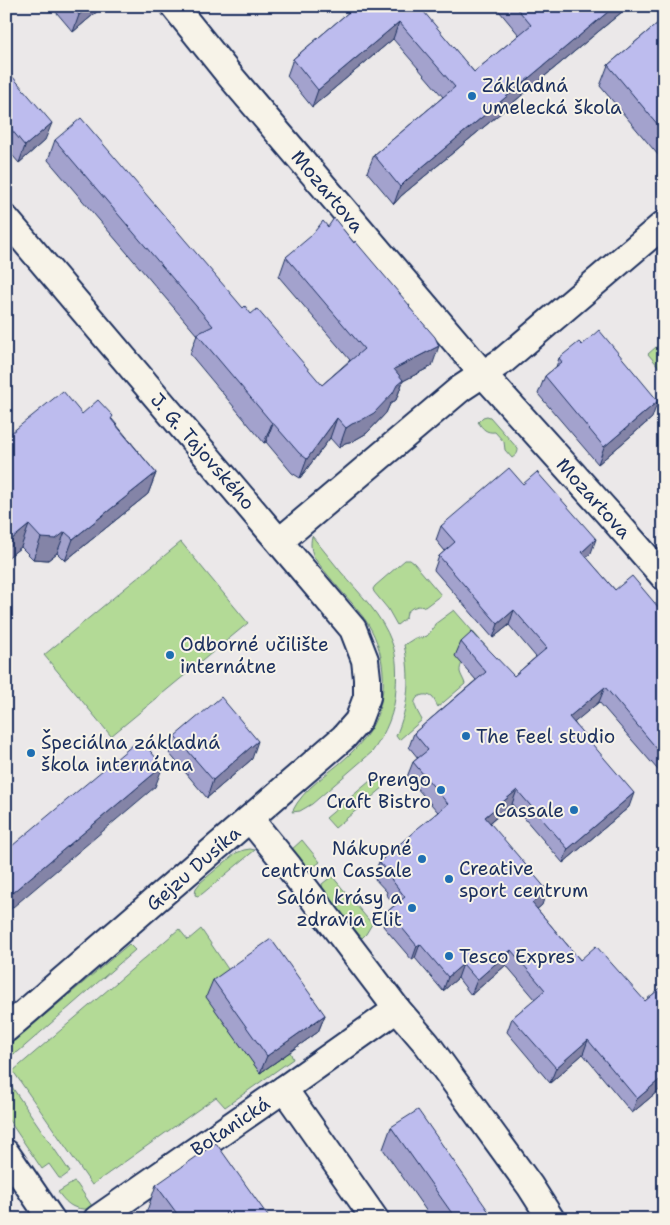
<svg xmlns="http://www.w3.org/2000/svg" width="670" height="1225" font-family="'Shantell Sans',sans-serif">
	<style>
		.green { fill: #b3da96; stroke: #67847a }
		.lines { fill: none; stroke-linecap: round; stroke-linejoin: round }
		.minor-casing { stroke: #1b2f5e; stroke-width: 30 }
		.minor { stroke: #f7f3e8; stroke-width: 26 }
		.wall { fill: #a3a2cd; stroke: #1b2f5e }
		.shaded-wall { fill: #8484a7; stroke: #1b2f5e }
		.building { fill: #bdbcee; stroke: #1b2f5e }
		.poi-dot { fill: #1f6fb2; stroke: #f7f3e8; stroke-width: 2 }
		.labels { text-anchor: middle; stroke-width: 4; stroke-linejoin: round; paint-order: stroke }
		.poi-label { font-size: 19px; fill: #1b2f5e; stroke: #f7f3e8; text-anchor: start }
		.street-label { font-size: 19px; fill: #1b2f5e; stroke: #f7f3e8 }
	</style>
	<rect width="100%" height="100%" fill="#ebe8e9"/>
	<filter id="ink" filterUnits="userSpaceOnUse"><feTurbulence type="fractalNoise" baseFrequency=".02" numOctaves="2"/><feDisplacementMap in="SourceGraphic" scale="10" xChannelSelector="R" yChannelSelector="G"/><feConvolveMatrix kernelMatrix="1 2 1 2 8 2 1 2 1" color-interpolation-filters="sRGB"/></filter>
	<g filter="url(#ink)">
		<g class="green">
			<path d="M664,340V373L648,354Z"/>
			<path d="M487,416L490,417L518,449C518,454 516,455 512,458L505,450L504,442L495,432C486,433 483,429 478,422L483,417Z"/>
			<path d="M312,536C322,548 331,560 341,572C360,594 382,615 392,643C397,656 397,674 396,688C395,712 386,733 372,752L312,804L300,811L292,812C304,787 329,774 348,756C356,748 364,740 370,730C389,699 387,655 368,624C364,617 357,610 352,603C339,589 327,574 315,559C311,551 310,545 312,536Z"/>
			<path d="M181,542L248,623L111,736L44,655Z"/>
			<path d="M405,560H410L414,563L441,595L425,607L418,606L412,608L407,612L406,618L397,625L388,609L374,592L373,589L375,586Z"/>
			<path d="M454,610L488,649C477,653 459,657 460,672C461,676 464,680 465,684L438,707C436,704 435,700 432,697C425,692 413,696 415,705C416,710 420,716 422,720L399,740L396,736C409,706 411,676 404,645L415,638H421L427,636L432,630L435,624Z"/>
			<path d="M376,776L384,787L335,828L326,818Z"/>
			<path d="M302,840L320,862L311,869L306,870L290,851Z"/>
			<path d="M250,849L255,850L202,894L198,896L195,895L196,888L201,882L236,853L244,850Z"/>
			<path d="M332,876L372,924L366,934L362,938L323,891L322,884Z"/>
			<path d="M179,929L188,940L201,929L234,978L207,997L260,1073L290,1052L293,1059L225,1107L216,1097L92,1185L13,1071Z"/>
			<path d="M129,944L135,950L18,1052L11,1055H6V1048Z"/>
			<path d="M6,1083L12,1087L70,1172L62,1178H59L49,1164L42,1169L6,1116Z"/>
			<path d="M74,1182L77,1184L94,1209C75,1210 69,1207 58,1192Z"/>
		</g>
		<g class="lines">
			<g class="minor-casing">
				<g id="minor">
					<path d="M174,6L231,77L483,374L608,513L664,577"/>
					<path d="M6,219L353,629L365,660L367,678V697L358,721L344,737L6,1029"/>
					<path d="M280,541L460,389L504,360L664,224"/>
					<path d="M250,819L289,867L397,1009L427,1044L530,1186L551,1219"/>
					<path d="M284,1089L397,1009"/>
					<path d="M6,1153L51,1219"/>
					<path d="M97,1219L284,1089L375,1219"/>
				</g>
			</g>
			<use href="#minor" class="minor"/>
		</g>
		<g class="wall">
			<path d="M51,6H101L100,9L73,32Z"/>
			<path d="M356,6H432L424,13L474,72L519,35L495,6H629L401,196L394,204L367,172L374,155L443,97L393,39L312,107L287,76L293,59Z"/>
			<path d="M664,18V162L600,86L608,65Z"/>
			<path d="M6,69L45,140L19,163L6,148Z"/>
			<path d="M55,140L243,308L251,314L322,385L350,360L279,277L286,257L328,227L410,308L432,366L403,381L396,400L390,404L386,413L367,433L353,441L345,443L339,448L330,438L300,478L292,473L266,442L264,443L190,354L197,335L48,160Z"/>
			<path d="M582,345L652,418L598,464L538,394L545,376L556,367L559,358Z"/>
			<path d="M82,414L112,419L156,473L148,494L65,561L57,553L48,560L33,559L21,547L6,559Z"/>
			<path d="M523,484L591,553L586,557L615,590L664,614V777L599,702L574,722L629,807L563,863L512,804L490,823L542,905L537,909L580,960L645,1001L664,985V1086L632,1113L583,1054L550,1083L507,1032L512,1018L535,999L506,965L471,995L458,978L443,991L415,958L412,960L383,926L388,911L395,905L386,894L387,892L373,877L379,862L438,812L407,777L413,762L418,758L409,747L414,733L476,680L455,656L461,642L514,676L536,657L509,625L493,638L434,570L439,556L445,551L436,540L441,526Z"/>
			<path d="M175,736L252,759L207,798L169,753Z"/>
			<path d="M213,980L325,1015L318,1032L260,1073L206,997Z"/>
			<path d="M391,1127L494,1219H432L383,1149Z"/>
			<path d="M156,1185L270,1219H144Z"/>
		</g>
		<g class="shaded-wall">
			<path d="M89,6H101L100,9L73,32L79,15Z"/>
			<path d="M418,6H432L412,23Z"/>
			<path d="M615,6H629L401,196L394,204L400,187L408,179Z"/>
			<path d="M399,22L393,39L312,107L318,90Z"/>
			<path d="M52,123L45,140L19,163L25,146Z"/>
			<path d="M439,346L432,366L403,381L396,400L390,404L386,413L367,433L353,441L345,443L339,448L346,428L352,424L394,369Z"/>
			<path d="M658,401L652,418L598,464L604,447Z"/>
			<path d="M337,418L330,438L300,478L307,459Z"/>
			<path d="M272,423H273L266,442L264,443Z"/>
			<path d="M156,473L148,494L65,561L73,539Z"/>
			<path d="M29,525L21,547L6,559V544Z"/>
			<path d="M65,532L57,553L48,560L33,559L41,538Z"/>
			<path d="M596,539L591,553L576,566L582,552Z"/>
			<path d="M514,610L509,625L493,638L498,624Z"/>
			<path d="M605,687L599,702L564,731L569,717Z"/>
			<path d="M258,741L252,759L207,798L213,780Z"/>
			<path d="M163,766L155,787L6,913V898Z"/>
			<path d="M517,790L512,804L480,831L485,817Z"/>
			<path d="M634,793L629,807L563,863L568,849Z"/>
			<path d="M547,890L542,905L527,918L532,903Z"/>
			<path d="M420,944L415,958L412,960L417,946Z"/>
			<path d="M511,950L506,965L471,995L477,980Z"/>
			<path d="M463,964L458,978L443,991L448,977Z"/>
			<path d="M325,1015L318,1032L260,1073L267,1056Z"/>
			<path d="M588,1040L583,1054L550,1083L556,1068Z"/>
			<path d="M664,1076V1086L632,1113L637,1099Z"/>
		</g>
		<g class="building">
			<path d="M72,6H89L79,15Z"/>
			<path d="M356,6H419L474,72L531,25L515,6H615L408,179L400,187L374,155L455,87L399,22L318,90L293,59Z"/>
			<path d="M664,18V132L608,65Z"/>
			<path d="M6,69L52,123L25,146L6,123Z"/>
			<path d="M81,118L243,308L245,306L251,314L257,309L322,385L364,349L286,257L311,236L323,221L328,227L334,218L354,243L355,241L410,306L409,307L435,337L439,346L394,369L403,380L397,385L393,393L374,413L360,421L352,424L346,428L337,418L307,459L299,453L273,423H272L197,334L213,326L55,140Z"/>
			<path d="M599,330L658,401L604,447L545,376L562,362L559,358L579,342L582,345Z"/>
			<path d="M63,391L82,414L98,400L113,416L111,419L156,473L73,539L65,532L56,539L41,538L29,525L6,544V437Z"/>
			<path d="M509,468L523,484L537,472L596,539L582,552L615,590L632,576L664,614V757L605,687L569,717L634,793L568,849L517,790L485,817L547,890L532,903L580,960L596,946L645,1001L664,985V1076L637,1099L588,1040L556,1068L512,1018L545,990L511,950L477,980L463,964L448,977L420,944L417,946L388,911L405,897L391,879L393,878L379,862L418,828L448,804L413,762L428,750L414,733L486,672L461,642L472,632L514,676L547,648L514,610L498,624L439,556L455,542L441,526Z"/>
			<path d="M221,697L258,741L213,780L175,736Z"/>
			<path d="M140,739L163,766L6,898V851Z"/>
			<path d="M271,939L325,1015L267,1056L213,980Z"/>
			<path d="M418,1110L494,1219H456L391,1127Z"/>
			<path d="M216,1143L270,1219H181L156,1185Z"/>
		</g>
	</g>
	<g class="poi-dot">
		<circle cx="472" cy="96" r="5"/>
		<circle cx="170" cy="655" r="5"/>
		<circle cx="466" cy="736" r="5"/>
		<circle cx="31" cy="753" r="5"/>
		<circle cx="441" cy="790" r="5"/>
		<circle cx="574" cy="810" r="5"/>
		<circle cx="422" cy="859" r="5"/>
		<circle cx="449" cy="879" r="5"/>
		<circle cx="412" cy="908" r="5"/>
		<circle cx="449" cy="956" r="5"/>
	</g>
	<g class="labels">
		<g class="poi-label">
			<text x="482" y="92">Základná<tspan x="482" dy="22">umelecká škola</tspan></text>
			<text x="180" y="651">Odborné učilište<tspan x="180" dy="22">internátne</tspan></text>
			<text x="476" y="743">The Feel studio</text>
			<text x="41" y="749">Špeciálna základná<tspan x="41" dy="22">škola internátna</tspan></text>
			<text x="431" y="786" text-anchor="end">Prengo<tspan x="431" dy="22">Craft Bistro</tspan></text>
			<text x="564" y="817" text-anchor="end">Cassale</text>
			<text x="412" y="855" text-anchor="end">Nákupné<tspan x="412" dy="22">centrum Cassale</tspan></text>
			<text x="459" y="875">Creative<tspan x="459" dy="22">sport centrum</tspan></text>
			<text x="402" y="904" text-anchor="end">Salón krásy a<tspan x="402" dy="22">zdravia Elit</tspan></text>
			<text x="459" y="963">Tesco Expres</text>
		</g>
		<g class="street-label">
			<text transform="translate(328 191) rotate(50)" y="7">Mozartova</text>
			<text transform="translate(203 451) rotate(49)" y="7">J. G. Tajovského</text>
			<text transform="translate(594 498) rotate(48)" y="7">Mozartova</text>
			<text transform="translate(193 868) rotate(-41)" y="7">Gejzu Dusíka</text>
			<text transform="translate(230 1126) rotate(-34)" y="7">Botanická</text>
		</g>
	</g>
	<rect width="670" height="1225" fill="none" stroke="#f7f3e8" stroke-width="25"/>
	<rect x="12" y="12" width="645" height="1200" fill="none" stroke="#1b2f5e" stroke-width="2" filter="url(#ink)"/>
</svg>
